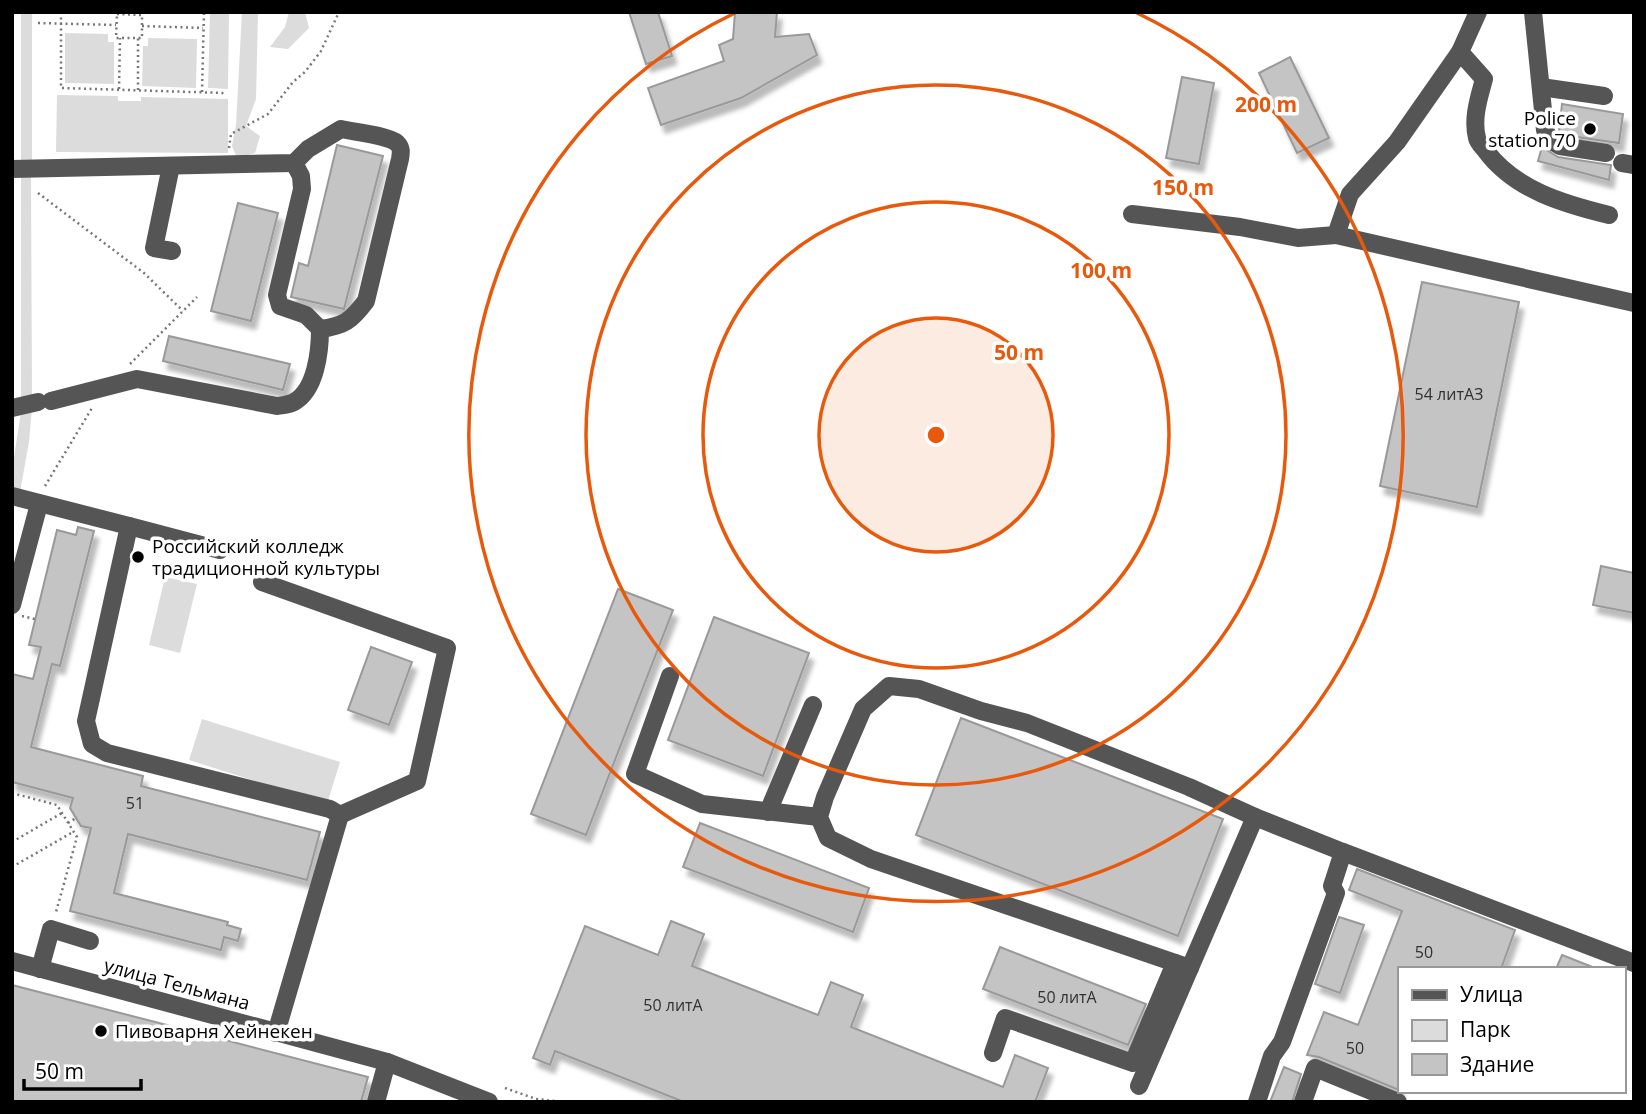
<svg xmlns="http://www.w3.org/2000/svg" width="1646" height="1114" font-family="'Open Sans',sans-serif">
	<style>
		.green { fill: #dcdcdc }
		.building { fill: #c4c4c4; stroke: #999; stroke-width: 2; filter: url(#shadow) }
		.lines { fill: none; stroke-linecap: round; stroke-linejoin: round }
		.path { stroke: #777; stroke-width: 2.5; stroke-dasharray: 2 3.5; stroke-linecap: butt }
		.minor { stroke: #555; stroke-width: 18 }
		.ring { fill: none; stroke: #e8590c; stroke-width: 3.5 }
		.poi-dot { fill: #000; stroke: #fff; stroke-width: 2.5 }
		.labels { text-anchor: middle; stroke-width: 7; stroke-linejoin: round; paint-order: stroke }
		.number-label { font-size: 16px; fill: #313131 }
		.poi-label { font-size: 19px; fill: #000; stroke: #fff; text-anchor: start }
		.street-label { font-size: 19px; fill: #000; stroke: #fff }
		.centre { fill: #e8590c; stroke: #fff; stroke-width: 3.5 }
		.ring-label { font-size: 21px; text-anchor: middle; font-weight: bold; fill: #e8590c; stroke: #fff; stroke-width: 7; stroke-linejoin: round; paint-order: stroke }
	</style>
	<defs>
		<filter id="shadow"><feDropShadow dx="4.5" dy="8" stdDeviation="2" flood-color="#0004"/></filter>
	</defs>
	<rect width="100%" height="100%" fill="#fff"/>
	<g class="green">
		<path d="M21,12H32V164L21,162Z"/>
		<path d="M210,12H229L228,89L208,88Z"/>
		<path d="M242,12H258L256,99L246,126L260,136L255,153L237,158L232,146L236,125Z"/>
		<path d="M289,12H305L309,28L288,49L270,47L285,27Z"/>
		<path d="M65,33L108,34V42H114V84L65,83Z"/>
		<path d="M148,38L197,39L196,88L142,86L143,46H148Z"/>
		<path d="M57,95L118,96V101H141V97L228,99V153L56,152Z"/>
		<path d="M31,173L32,398L25,400L21,397V177Z"/>
		<path d="M32,408L29,442L20,492L12,486V470L21,412Z"/>
		<path d="M165,577L197,584L180,653L149,645Z"/>
		<path d="M202,719L340,762L327,804L189,760Z"/>
	</g>
	<g class="building">
		<path d="M629,12H658L672,56L646,64Z"/>
		<path d="M735,12H777L775,37L809,34L817,55L741,98L661,125L648,88L724,61L719,45L733,39Z"/>
		<path d="M1290,57L1329,138L1297,153L1259,73Z"/>
		<path d="M1182,77L1214,83L1199,164L1166,158Z"/>
		<path d="M1562,104L1623,114L1619,143L1563,135L1559,132Z"/>
		<path d="M337,145L383,156L344,309L291,297L299,263L308,266Z"/>
		<path d="M1542,147L1558,157L1611,165L1609,180L1538,161Z"/>
		<path d="M238,203L278,213L251,321L211,311Z"/>
		<path d="M1422,282L1519,302L1477,507L1380,486Z"/>
		<path d="M169,336L290,364L283,390L163,361Z"/>
		<path d="M78,527L94,531L60,666L52,664L31,747L143,776L141,786L320,832L307,880L128,834L114,893L228,922L227,925L241,929L238,941L224,937L221,950L70,911L91,828L81,826L70,808L73,798L12,782V674L33,679L41,647L29,645L57,530L76,535Z"/>
		<path d="M1601,566L1634,573V613L1593,605Z"/>
		<path d="M618,589L673,610L586,835L531,814Z"/>
		<path d="M714,617L809,653L763,776L668,740Z"/>
		<path d="M371,647L412,662L389,725L348,710Z"/>
		<path d="M961,718L1223,819L1178,936L916,835Z"/>
		<path d="M700,823L869,888L853,932L683,867Z"/>
		<path d="M1357,869L1515,930L1501,969H1399V1090L1319,1057L1307,1055L1324,1012L1358,1025L1402,911L1349,890Z"/>
		<path d="M1339,917L1364,925L1340,993L1315,984Z"/>
		<path d="M671,921L704,934L692,966L818,1015L831,982L863,995L851,1027L1003,1087L1015,1055L1048,1068L1035,1102H684L555,1051L550,1065L533,1058L585,926L658,955Z"/>
		<path d="M1000,947L1146,1004L1128,1045L983,989Z"/>
		<path d="M1562,955L1595,968V969H1556Z"/>
		<path d="M12,985L368,1077L361,1102H12Z"/>
		<path d="M1284,1067L1301,1074L1292,1102H1270Z"/>
	</g>
	<g class="lines">
		<g class="path">
			<path d="M61,12V88L225,93"/>
			<path d="M117,14L142,15V38H116Z"/>
			<path d="M38,23L116,25"/>
			<path d="M142,26L203,28"/>
			<path d="M119,89L120,38"/>
			<path d="M138,90V38"/>
			<path d="M202,92L204,12"/>
			<path d="M229,148L231,134L268,114L293,82L305,72L321,51L339,12"/>
			<path d="M38,193L144,273L183,311"/>
			<path d="M130,364L197,297"/>
			<path d="M45,486L92,408"/>
			<path d="M22,616L35,619"/>
			<path d="M12,793L57,805L77,837L56,912"/>
			<path d="M68,823L76,818"/>
			<path d="M12,842L62,813"/>
			<path d="M12,867L73,832"/>
			<path d="M505,1088L536,1099L564,1102"/>
		</g>
		<g class="minor">
			<path d="M1478,12L1460,52L1484,79C1479,98 1472,118 1477,138C1478,143 1483,147 1486,151C1515,190 1564,204 1609,215"/>
			<path d="M1533,12L1545,130L1550,140L1560,146L1606,153"/>
			<path d="M1541,87L1604,96"/>
			<path d="M1622,163L1634,165"/>
			<path d="M171,166L154,248L172,251"/>
			<path d="M12,169L294,163L308,149L341,129C354,132 387,135 397,143C402,148 401,153 400,159L366,301C351,321 344,326 320,329"/>
			<path d="M1132,214L1240,227L1298,238L1336,235L1350,194L1397,142L1460,52"/>
			<path d="M1336,235L1634,303"/>
			<path d="M51,401L137,379L277,406C282,405 289,405 294,402C316,390 320,351 320,329L306,315L280,306L277,295L302,189L301,176L294,163"/>
			<path d="M12,408L38,402"/>
			<path d="M12,496L129,526L86,721L92,744L107,753L330,809L340,815L276,1033"/>
			<path d="M129,526L220,550"/>
			<path d="M262,582L447,648L417,781L340,815"/>
			<path d="M12,605L39,504"/>
			<path d="M670,676L635,774L702,804L819,817"/>
			<path d="M768,812L813,705"/>
			<path d="M12,961L387,1062L489,1102"/>
			<path d="M1190,968L871,859L828,838L819,817L825,797L863,709L889,686L919,689L981,711L1027,723L1189,787L1255,817"/>
			<path d="M40,969L51,929L90,941"/>
			<path d="M993,1053L1005,1018L1133,1063L1175,963"/>
			<path d="M1139,1086L1255,817L1343,852"/>
			<path d="M376,1102L387,1062"/>
			<path d="M1257,1102L1272,1056L1282,1042L1336,893L1332,886L1343,852L1634,963"/>
			<path d="M1303,1102L1315,1068L1398,1102"/>
		</g>
	</g>
	<circle cx="936" cy="435" r="117" fill="#e8590c" fill-opacity=".12"/>
	<g class="ring">
		<circle cx="936" cy="435" r="117"/>
		<circle cx="936" cy="435" r="233"/>
		<circle cx="936" cy="435" r="350"/>
		<path d="M1137 13A467 467 0 1 1 735 13"/>
	</g>
	<g class="poi-dot">
		<circle cx="1590" cy="129" r="7"/>
		<circle cx="138" cy="557" r="7"/>
		<circle cx="101" cy="1031" r="7"/>
	</g>
	<g class="labels">
		<g class="number-label">
			<text x="1449" y="400">54 литАЗ</text>
			<text x="135" y="809">51</text>
			<text x="1424" y="958">50</text>
			<text x="1067" y="1003">50 литА</text>
			<text x="673" y="1011">50 литА</text>
			<text x="1355" y="1054">50</text>
		</g>
		<g class="poi-label">
			<text x="1576" y="125" text-anchor="end">Police<tspan x="1576" dy="22">station 70</tspan></text>
			<text x="152" y="553">Российский колледж<tspan x="152" dy="22">традиционной культуры</tspan></text>
			<text x="115" y="1038">Пивоварня Хейнекен</text>
		</g>
		<g class="street-label">
			<text transform="translate(177 984) rotate(15)" y="7">улица Тельмана</text>
		</g>
	</g>
	<circle cx="936" cy="435" r="10" class="centre"/>
	<g class="ring-label">
		<text x="1266" y="112">200 m</text>
		<text x="1183" y="195">150 m</text>
		<text x="1101" y="278">100 m</text>
		<text x="1019" y="360">50 m</text>
	</g>
	<rect width="1646" height="1114" fill="none" stroke="#000000" stroke-width="28"/>
	<rect x="1398" y="967" width="228" height="126" fill="#ffffff" stroke="#999999" stroke-width="2"/>
	<rect x="1412" y="990" width="35" height="10" fill="#555555" stroke="#999999" stroke-width="2"/>
	<text x="1460" y="1002" font-size="21" fill="#000000">Улица</text>
	<rect x="1412" y="1020" width="35" height="21" fill="#dcdcdc" stroke="#999999" stroke-width="2"/>
	<text x="1460" y="1037" font-size="21" fill="#000000">Парк</text>
	<rect x="1412" y="1054" width="35" height="21" fill="#c4c4c4" stroke="#999999" stroke-width="2"/>
	<text x="1460" y="1072" font-size="21" fill="#000000">Здание</text>
	<path d="M24 1079v10h117v-10" fill="none" stroke="#000000" stroke-width="3.5"/>
	<text x="35" y="1079" font-size="21" fill="#000000" stroke="#ffffff" stroke-width="5" paint-order="stroke">50 m</text>
</svg>
